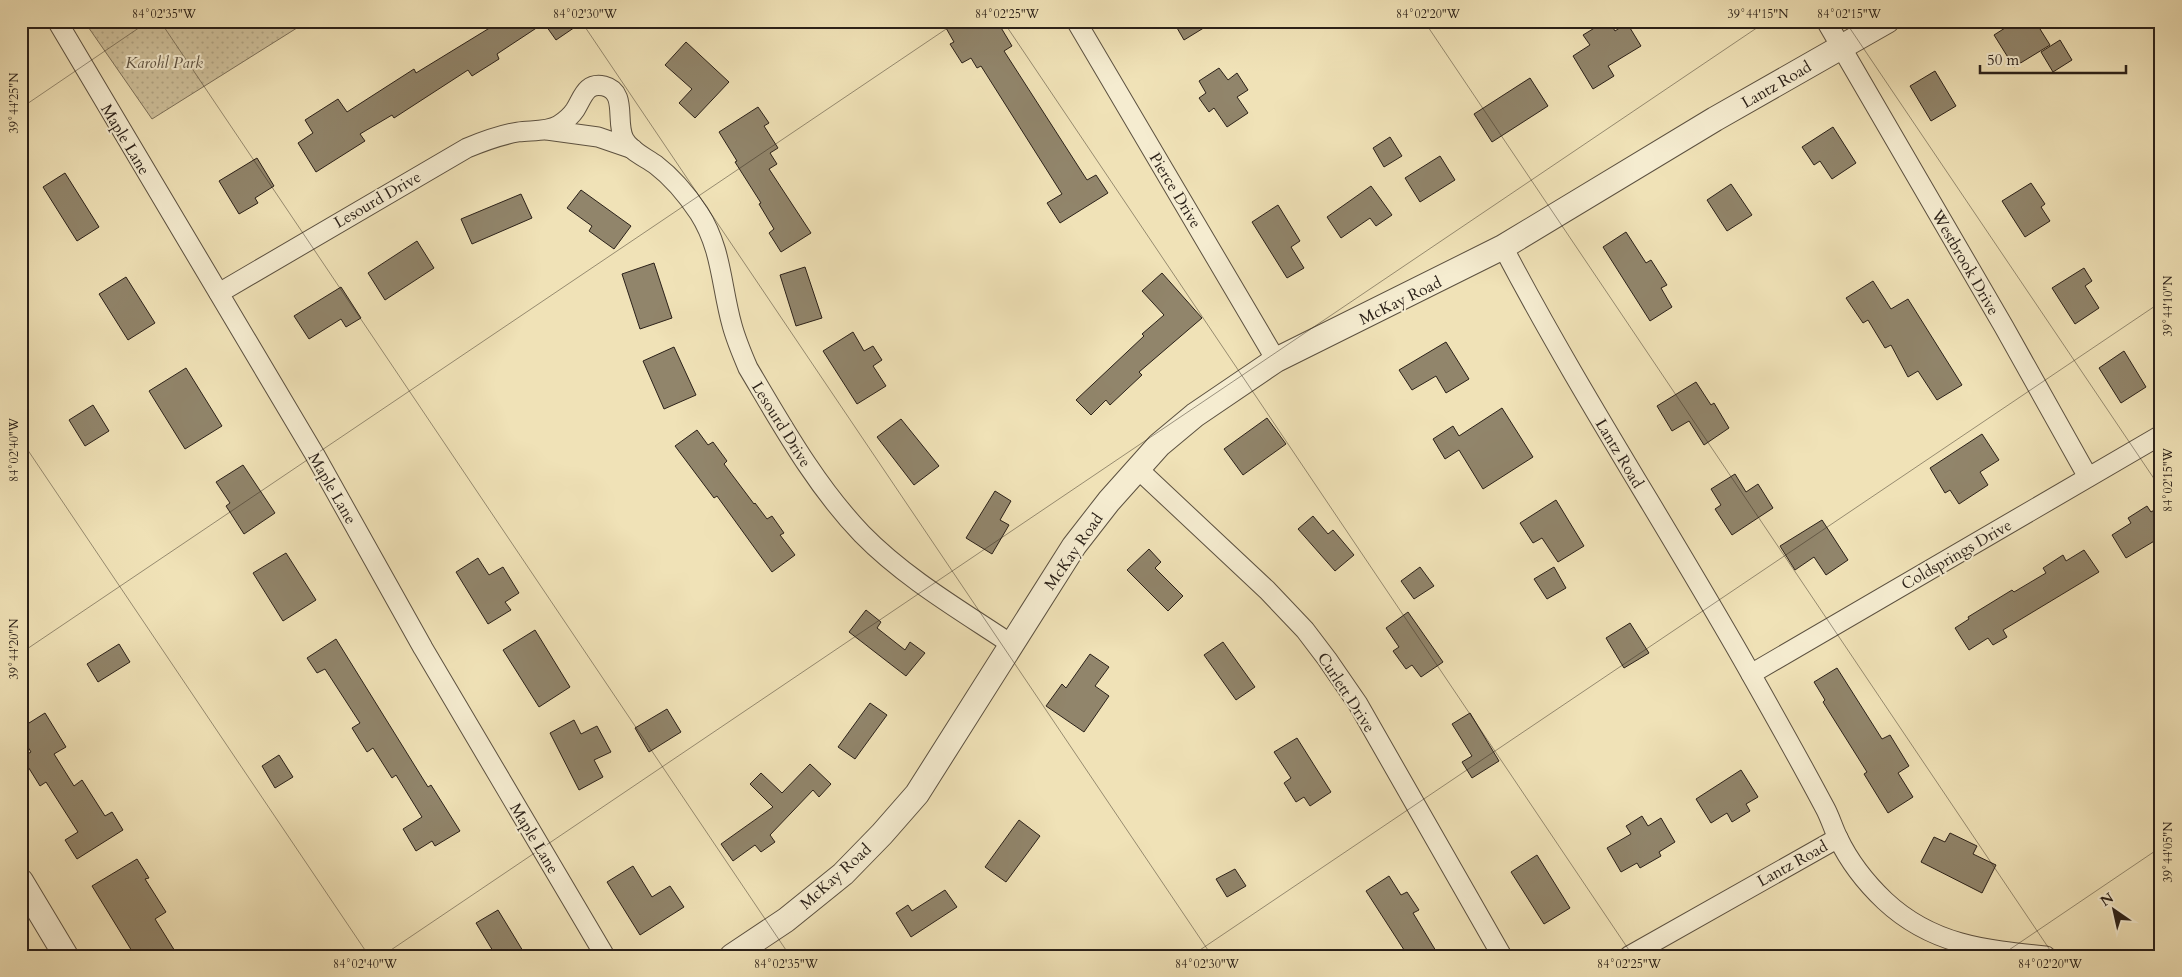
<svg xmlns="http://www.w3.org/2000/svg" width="2182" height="977" font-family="Cardo,serif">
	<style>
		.grass { fill: url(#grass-dots); stroke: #7d715a }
		.building { fill: #91856b; stroke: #2b2119 }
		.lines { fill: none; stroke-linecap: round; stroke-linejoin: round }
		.minor-casing { stroke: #5c5140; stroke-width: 21 }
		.tertiary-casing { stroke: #5c5140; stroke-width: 26 }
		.minor { stroke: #f5ecd0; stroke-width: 19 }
		.tertiary { stroke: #f5ecd0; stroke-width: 24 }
		.ticks { fill: none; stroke: #2b2119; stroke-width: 1; stroke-opacity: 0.45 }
		.labels { text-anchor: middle; stroke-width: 4; stroke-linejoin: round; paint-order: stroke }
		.park-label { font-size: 16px; font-style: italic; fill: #5c5140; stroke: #f5ecd0 }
		.street-label { font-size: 16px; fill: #2b2119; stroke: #f5ecd0 }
		.neatline { fill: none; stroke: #2b2119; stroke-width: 2 }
		.ticks-label { font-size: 12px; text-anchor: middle; fill: #2b2119 }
	</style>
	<defs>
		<pattern id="grass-dots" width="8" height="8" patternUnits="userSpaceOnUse" patternTransform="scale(1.25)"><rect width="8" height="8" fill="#cfc19c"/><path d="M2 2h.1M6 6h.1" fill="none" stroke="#b2a686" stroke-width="1.8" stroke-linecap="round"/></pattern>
	</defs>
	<rect width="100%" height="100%" fill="#f0e2b7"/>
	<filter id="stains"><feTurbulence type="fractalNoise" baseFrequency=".004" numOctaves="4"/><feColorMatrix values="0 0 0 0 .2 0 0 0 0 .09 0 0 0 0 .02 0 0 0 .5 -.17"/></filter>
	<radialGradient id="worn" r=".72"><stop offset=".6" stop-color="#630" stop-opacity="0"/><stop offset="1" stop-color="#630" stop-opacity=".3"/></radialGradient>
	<path class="grass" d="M84,21H308L152,119Z"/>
	<g class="building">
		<path d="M501,21H584L556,40L544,23L497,54L499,59L472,76L468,70L394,118L392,115L360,134L365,141L316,172L298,143L313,133L305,120L338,99L347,112L414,69L416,73Z"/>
		<path d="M942,21H997L1012,46L1004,51L1087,180L1096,175L1108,193L1060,223L1047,203L1062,194L981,66L977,68L971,58L962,63L950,44L954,42Z"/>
		<path d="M1173,21H1215L1184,40Z"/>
		<path d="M1606,21H1609L1615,31L1627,23L1641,46L1608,66L1614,76L1593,89L1573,56L1590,45L1583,35Z"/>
		<path d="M2016,21H2035L2050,45L2014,67L1994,35Z"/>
		<path d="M2060,40L2072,60L2053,72L2041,52Z"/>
		<path d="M686,42L729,82L695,118L679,103L692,89L665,65Z"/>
		<path d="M1219,68L1228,80L1237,73L1248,90L1237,97L1248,113L1227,127L1214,108L1209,112L1199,98L1206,93L1199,81Z"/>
		<path d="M1935,71L1956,106L1931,121L1910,86Z"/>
		<path d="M1530,78L1548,106L1492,142L1474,114Z"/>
		<path d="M758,107L769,123L764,126L778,148L770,153L777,164L769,169L811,233L781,252L769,233L774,229L759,204L761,203L735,162L737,161L719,132Z"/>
		<path d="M1833,127L1856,163L1832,179L1820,161L1814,165L1802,147Z"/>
		<path d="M1390,137L1402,156L1384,167L1373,148Z"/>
		<path d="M1440,156L1455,180L1420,202L1405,178Z"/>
		<path d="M257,158L274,186L255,198L258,203L239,214L219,181Z"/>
		<path d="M65,173L99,227L77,241L43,187Z"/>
		<path d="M2031,183L2045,204L2041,207L2050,221L2025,237L2002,201Z"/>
		<path d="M1731,184L1752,215L1727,231L1707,200Z"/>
		<path d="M1371,186L1392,215L1376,226L1370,218L1341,238L1327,217Z"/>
		<path d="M581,190L631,226L614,249L589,231L592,226L567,208Z"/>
		<path d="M521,194L532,218L472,244L461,219Z"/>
		<path d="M1278,205L1300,241L1291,247L1304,268L1287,278L1252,222Z"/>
		<path d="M1626,232L1646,263L1651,260L1667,285L1661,288L1672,307L1650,321L1603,247Z"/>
		<path d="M417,241L434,268L385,300L368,273Z"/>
		<path d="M654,263L672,318L640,329L622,274Z"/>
		<path d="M805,267L822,318L796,326L780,275Z"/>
		<path d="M2084,268L2092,281L2085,286L2099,308L2075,324L2052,288Z"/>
		<path d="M1162,273L1202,318L1139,372L1142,375L1110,405L1106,400L1091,415L1076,400L1144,336L1142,334L1164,315L1142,291Z"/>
		<path d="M126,277L155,323L128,340L99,294Z"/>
		<path d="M1873,281L1891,309L1908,299L1962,385L1937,400L1918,371L1908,377L1891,345L1885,348L1868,320L1863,323L1846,298Z"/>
		<path d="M341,287L361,318L346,327L341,319L309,339L294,316Z"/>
		<path d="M853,332L864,351L873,346L882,360L873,366L886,386L857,404L823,351Z"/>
		<path d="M1446,342L1469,379L1446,393L1436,376L1412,390L1399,370Z"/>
		<path d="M674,347L696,395L664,409L643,361Z"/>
		<path d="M2124,351L2146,387L2121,403L2099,368Z"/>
		<path d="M186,368L222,426L185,449L149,391Z"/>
		<path d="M1696,382L1711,405L1714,403L1729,428L1704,445L1689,421L1672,431L1657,406Z"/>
		<path d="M93,405L109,431L85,446L69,420Z"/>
		<path d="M1502,408L1533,457L1483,489L1459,450L1445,459L1433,439L1453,426L1459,436Z"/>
		<path d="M1267,418L1286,444L1243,475L1224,449Z"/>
		<path d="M901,419L939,466L914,485L877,437Z"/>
		<path d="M697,430L708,445L713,442L727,461L724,464L754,504L755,503L767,519L772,516L784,533L780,535L795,555L772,572L717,496L714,498L675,446Z"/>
		<path d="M1982,434L1999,460L1980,472L1988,485L1959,504L1950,490L1945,493L1930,468Z"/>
		<path d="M243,465L275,513L244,534L226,506L230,503L216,482Z"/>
		<path d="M1735,474L1746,492L1758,484L1773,508L1732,535L1715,509L1721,505L1711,489Z"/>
		<path d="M995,491L1011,501L1000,520L1009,525L992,554L966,538Z"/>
		<path d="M1556,500L1584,546L1558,562L1542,538L1533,543L1520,523Z"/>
		<path d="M2147,506L2151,512L2161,506V537L2126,558L2112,535L2131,523L2128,518Z"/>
		<path d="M1313,516L1328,534L1333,530L1354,555L1335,571L1298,529Z"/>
		<path d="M1822,520L1848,560L1826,575L1814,557L1795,570L1780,546Z"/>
		<path d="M1149,549L1161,562L1155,568L1183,596L1168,611L1127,570Z"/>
		<path d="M2084,550L2099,572L2003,630L2007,637L1993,645L1988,638L1969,650L1955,628L1969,619L1968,617L2012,590L2014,592L2046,573L2043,568L2063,555L2066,561Z"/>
		<path d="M286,553L316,600L283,621L253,573Z"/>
		<path d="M478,558L489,575L503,567L519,593L505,602L511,610L488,624L456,572Z"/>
		<path d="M1420,567L1434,586L1414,599L1401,581Z"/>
		<path d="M1554,567L1566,588L1547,599L1534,579Z"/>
		<path d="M866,610L881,622L877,628L905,650L910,642L925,653L906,676L849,632Z"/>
		<path d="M1408,612L1443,662L1421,677L1412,665L1406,669L1393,651L1399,647L1386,628Z"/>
		<path d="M1630,623L1649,653L1624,668L1606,638Z"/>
		<path d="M535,630L570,687L539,707L503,650Z"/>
		<path d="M336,639L428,787L431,785L460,831L435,846L432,841L416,851L403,829L422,817L396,775L392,778L373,748L367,752L352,728L360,723L325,669L317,673L307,658Z"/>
		<path d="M1223,642L1255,687L1236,700L1204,655Z"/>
		<path d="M119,644L130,662L98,682L87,664Z"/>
		<path d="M1090,654L1109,667L1095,686L1109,696L1084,732L1046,706L1062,684L1066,688Z"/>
		<path d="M1837,668L1882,739L1890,735L1909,766L1898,773L1913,797L1888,813L1864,774L1867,772L1823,702L1825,700L1814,682Z"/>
		<path d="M870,703L887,715L855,759L838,747Z"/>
		<path d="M667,709L681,732L649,752L635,728Z"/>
		<path d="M45,713L66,747L54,754L74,786L82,780L105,816L112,812L123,830L77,859L65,840L78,832L46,782L40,786L22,757L31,752L21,736V728Z"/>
		<path d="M1470,713L1499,761L1472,778L1462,762L1472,756L1452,724Z"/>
		<path d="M574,720L581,734L597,726L611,752L594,760L603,777L579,790L550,733Z"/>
		<path d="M1297,738L1331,792L1310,806L1304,797L1296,802L1284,783L1291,778L1274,752Z"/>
		<path d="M279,755L293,777L275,788L262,766Z"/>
		<path d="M810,764L831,784L819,797L813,790L770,835L775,842L761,852L755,845L733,861L721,844L773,807L750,784L761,773L782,793Z"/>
		<path d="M1741,770L1758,797L1746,804L1750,811L1732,822L1727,813L1711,823L1696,799Z"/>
		<path d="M1642,816L1648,826L1661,818L1675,842L1659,852L1661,856L1640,868L1637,863L1621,872L1607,848L1631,834L1626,826Z"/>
		<path d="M1019,820L1040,836L1006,882L985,867Z"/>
		<path d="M1950,833L1977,846L1973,854L1996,865L1982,893L1921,862L1934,837L1945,842Z"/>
		<path d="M1537,855L1570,908L1544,924L1511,872Z"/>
		<path d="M137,859L149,878L145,879L166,912L155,919L178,956H135L92,886Z"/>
		<path d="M633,866L652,897L670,886L684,907L640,935L607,882Z"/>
		<path d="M1235,869L1246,886L1227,897L1216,879Z"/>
		<path d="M1389,876L1401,895L1407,892L1419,910L1413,913L1439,956H1408L1366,891Z"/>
		<path d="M945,890L957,907L911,937L896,913L908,905L912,911Z"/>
		<path d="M498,910L526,956H496L476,923Z"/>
	</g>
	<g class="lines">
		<g class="minor-casing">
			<g id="minor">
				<path d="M57,21L315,455L423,648L605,956"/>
				<path d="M1076,21L1276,360"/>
				<path d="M1826,21L2004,327L2088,477"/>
				<path d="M547,130L598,137L633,149"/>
				<path d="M1503,247C1580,394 1671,532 1752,676C1777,720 1801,763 1825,808C1830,817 1833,828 1838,838C1849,861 1866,883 1885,901C1932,945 1985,950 2046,956"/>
				<path d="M219,293L467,148C484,141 500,135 518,132C531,130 547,132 559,125C565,121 571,116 575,110C583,97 586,82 604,86C628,92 615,122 624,139C630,151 645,157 656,165C673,178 687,195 699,213C722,249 721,286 732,325C736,340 742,354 748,368C782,425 815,485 862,534C905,578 960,610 1011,644"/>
				<path d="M1139,470L1267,590L1305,630L1327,659L1358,704L1502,956"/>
				<path d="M1751,674L2161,435"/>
				<path d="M1629,956L1838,838"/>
			</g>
		</g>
		<g class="tertiary-casing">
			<g id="tertiary">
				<path d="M21,881L66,956"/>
				<path d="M732,956L786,920L843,874L882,834L917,794L1074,546L1109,501L1159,445L1195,415L1276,360L1503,247L1715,119L1887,21"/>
			</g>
		</g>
		<use href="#minor" class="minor"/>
		<use href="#tertiary" class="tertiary"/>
	</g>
	<path class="ticks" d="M160,21L790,956M581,21L1212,956M1003,21L1633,956M1424,21L2054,956M1845,21L2161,489M21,108L149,21M21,440L369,956M21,653L958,21M382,956L1767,21M1191,956L2161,302M2000,956L2161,847"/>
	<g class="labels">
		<g class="park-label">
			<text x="164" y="68">Karohl Park</text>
		</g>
		<g class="street-label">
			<text transform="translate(1776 84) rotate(-30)" y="6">Lantz Road</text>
			<text transform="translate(126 139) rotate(59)" y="6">Maple Lane</text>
			<text transform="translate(1176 190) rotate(59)" y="6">Pierce Drive</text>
			<text transform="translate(377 199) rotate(-30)" y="6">Lesourd Drive</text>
			<text transform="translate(1966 262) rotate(60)" y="6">Westbrook Drive</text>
			<text transform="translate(1400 300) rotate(-26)" y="6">McKay Road</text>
			<text transform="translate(782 424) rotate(58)" y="6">Lesourd Drive</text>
			<text transform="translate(1620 453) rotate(59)" y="6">Lantz Road</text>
			<text transform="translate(333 488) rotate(60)" y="6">Maple Lane</text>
			<text transform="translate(1073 551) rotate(-55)" y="6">McKay Road</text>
			<text transform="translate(1956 554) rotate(-30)" y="6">Coldsprings Drive</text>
			<text transform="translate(1347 692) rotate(57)" y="6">Curlett Drive</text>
			<text transform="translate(535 838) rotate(59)" y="6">Maple Lane</text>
			<text transform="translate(1792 863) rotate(-29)" y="6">Lantz Road</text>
			<text transform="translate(835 876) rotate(-42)" y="6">McKay Road</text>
		</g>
	</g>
	<rect width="2182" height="977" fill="none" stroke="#f0e2b7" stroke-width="55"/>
	<g transform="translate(2114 910) rotate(326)" stroke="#f5ecd0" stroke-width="4" paint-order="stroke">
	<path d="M0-4L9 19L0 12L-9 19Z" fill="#2b2119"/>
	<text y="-8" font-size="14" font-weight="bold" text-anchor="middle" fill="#2b2119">N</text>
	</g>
	<path d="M1980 65v8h146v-8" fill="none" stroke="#2b2119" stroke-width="2.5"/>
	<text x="1987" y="65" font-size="15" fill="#2b2119" stroke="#f5ecd0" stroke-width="4" paint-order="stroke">50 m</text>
	<rect x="28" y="28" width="2126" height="922" class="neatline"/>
	<g class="ticks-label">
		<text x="164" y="18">84°02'35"W</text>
		<text x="585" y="18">84°02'30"W</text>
		<text x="1007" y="18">84°02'25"W</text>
		<text x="1428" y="18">84°02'20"W</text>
		<text x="1758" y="18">39°44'15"N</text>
		<text x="1849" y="18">84°02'15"W</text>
		<text transform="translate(14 103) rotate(-90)" y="4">39°44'25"N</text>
		<text transform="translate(2168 306) rotate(-90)" y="4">39°44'10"N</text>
		<text transform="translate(14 450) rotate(-90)" y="4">84°02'40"W</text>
		<text transform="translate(2168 480) rotate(-90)" y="4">84°02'15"W</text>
		<text transform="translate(14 649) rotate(-90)" y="4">39°44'20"N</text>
		<text transform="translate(2168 852) rotate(-90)" y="4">39°44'05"N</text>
		<text x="365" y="968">84°02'40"W</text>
		<text x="786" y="968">84°02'35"W</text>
		<text x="1207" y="968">84°02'30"W</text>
		<text x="1629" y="968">84°02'25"W</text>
		<text x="2050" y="968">84°02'20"W</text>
	</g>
	<rect width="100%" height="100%" filter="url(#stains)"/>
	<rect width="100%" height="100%" fill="url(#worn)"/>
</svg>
